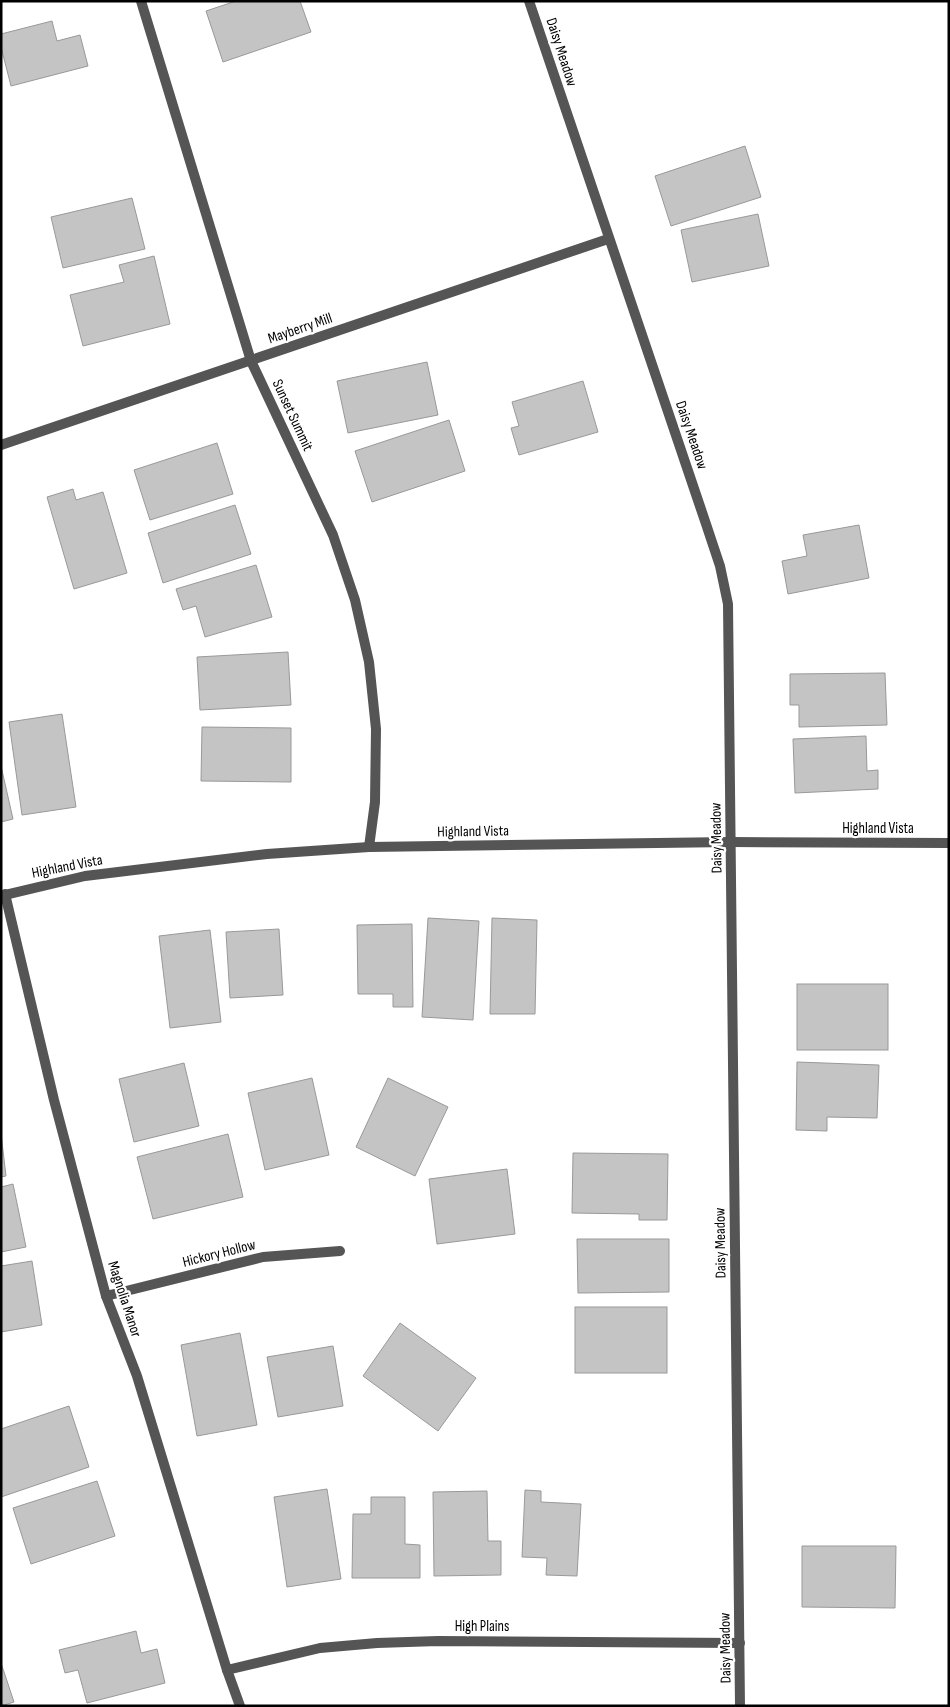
<svg xmlns="http://www.w3.org/2000/svg" width="950" height="1707" font-family="'Sofia Sans Condensed',sans-serif">
	<style>
		.building { fill: #c4c4c4; stroke: #999 }
		.lines { fill: none; stroke-linecap: round; stroke-linejoin: round }
		.minor { stroke: #555; stroke-width: 10 }
		.labels { text-anchor: middle; stroke-width: 4.5; stroke-linejoin: round; paint-order: stroke }
		.street-label { font-size: 15px; fill: #000; stroke: #fff }
	</style>
	<rect width="100%" height="100%" fill="#fff"/>
	<g class="building">
		<path d="M236,1H300L311,32L223,62L206,11Z"/>
		<path d="M52,21L57,41L80,35L88,66L11,86L1,47V34Z"/>
		<path d="M745,146L761,197L671,226L655,176Z"/>
		<path d="M132,198L145,249L63,268L51,217Z"/>
		<path d="M758,214L769,266L692,282L681,230Z"/>
		<path d="M154,256L170,324L83,346L70,295L124,282L119,265Z"/>
		<path d="M427,362L438,415L348,433L337,381Z"/>
		<path d="M583,381L598,432L519,455L511,428L519,426L512,402Z"/>
		<path d="M449,420L465,471L372,502L355,451Z"/>
		<path d="M217,443L233,494L150,520L134,470Z"/>
		<path d="M73,489L76,500L103,492L127,573L74,589L47,497Z"/>
		<path d="M235,505L251,554L163,583L148,533Z"/>
		<path d="M859,525L869,578L788,594L782,561L807,556L803,535Z"/>
		<path d="M256,565L272,617L205,637L196,606L183,610L176,589Z"/>
		<path d="M288,652L291,705L200,710L197,657Z"/>
		<path d="M885,673L887,725L799,727V705H790V674Z"/>
		<path d="M62,714L76,807L22,815L9,722Z"/>
		<path d="M202,727L291,728V782L201,781Z"/>
		<path d="M866,736L867,771L878,770V789L795,793L793,739Z"/>
		<path d="M1,766L13,819L1,822Z"/>
		<path d="M428,918L479,921L473,1020L422,1017Z"/>
		<path d="M492,918L537,920L535,1014H490Z"/>
		<path d="M412,924L413,1007H393V994H358L357,925Z"/>
		<path d="M279,929L283,995L230,998L226,932Z"/>
		<path d="M210,930L221,1022L170,1028L159,936Z"/>
		<rect x="797" y="984" width="91" height="66"/>
		<path d="M797,1062L879,1065L877,1118L827,1117V1131L796,1130Z"/>
		<path d="M184,1063L199,1126L134,1142L119,1079Z"/>
		<path d="M312,1078L329,1155L265,1170L248,1093Z"/>
		<path d="M388,1078L448,1107L415,1176L356,1147Z"/>
		<path d="M1,1134L6,1176L1,1177Z"/>
		<path d="M228,1134L243,1197L153,1219L137,1157Z"/>
		<path d="M573,1153L668,1154L667,1220H639V1214L572,1213Z"/>
		<path d="M507,1169L515,1234L437,1244L429,1179Z"/>
		<path d="M13,1184L26,1247L1,1252V1187Z"/>
		<path d="M577,1239H669V1292L578,1293Z"/>
		<path d="M32,1261L42,1325L1,1332V1266Z"/>
		<rect x="575" y="1307" width="92" height="66"/>
		<path d="M400,1323L476,1378L438,1431L363,1376Z"/>
		<path d="M240,1333L257,1425L197,1436L181,1345Z"/>
		<path d="M333,1346L343,1406L278,1417L267,1357Z"/>
		<path d="M69,1406L89,1467L1,1497V1429Z"/>
		<path d="M97,1481L115,1536L31,1564L13,1508Z"/>
		<path d="M327,1489L341,1579L287,1587L274,1497Z"/>
		<path d="M525,1490L541,1491V1502L581,1504L577,1576L546,1575L547,1558L522,1557Z"/>
		<path d="M487,1491L488,1541H501V1575L434,1576L433,1492Z"/>
		<path d="M371,1497H405V1544L420,1545V1578H352L353,1514H371Z"/>
		<path d="M802,1546H896L895,1608L802,1607Z"/>
		<path d="M136,1631L141,1653L157,1649L165,1683L87,1703L78,1670L65,1673L59,1650Z"/>
		<path d="M1,1663L14,1702L1,1706Z"/>
	</g>
	<g class="lines">
		<g class="minor">
			<path d="M141,1L251,361L333,535L355,600L369,662L376,729L375,802L369,847"/>
			<path d="M529,1L706,524L720,566L728,604L740,1706"/>
			<path d="M1,445L608,239"/>
			<path d="M5,894L54,1100L106,1296L137,1376L227,1670L240,1706"/>
			<path d="M1,896L85,876L267,854L369,847L731,842L949,843"/>
			<path d="M106,1296L263,1257L340,1251"/>
			<path d="M227,1670L320,1648L377,1643L438,1641L740,1643"/>
		</g>
	</g>
	<g class="labels">
		<g class="street-label">
			<text transform="translate(562 52) rotate(72)" y="5">Daisy Meadow</text>
			<text transform="translate(300 328) rotate(-19)" y="5">Mayberry Mill</text>
			<text transform="translate(293 415) rotate(65)" y="5">Sunset Summit</text>
			<text transform="translate(692 435) rotate(71)" y="5">Daisy Meadow</text>
			<text x="878" y="833">Highland Vista</text>
			<text transform="translate(473 831) rotate(-1)" y="5">Highland Vista</text>
			<text transform="translate(716 838) rotate(-91)" y="5">Daisy Meadow</text>
			<text transform="translate(67 866) rotate(-11)" y="5">Highland Vista</text>
			<text transform="translate(720 1243) rotate(-91)" y="5">Daisy Meadow</text>
			<text transform="translate(219 1253) rotate(-14)" y="5">Hickory Hollow</text>
			<text transform="translate(125 1299) rotate(72)" y="5">Magnolia Manor</text>
			<text x="482" y="1631">High Plains</text>
			<text transform="translate(725 1648) rotate(-91)" y="5">Daisy Meadow</text>
		</g>
	</g>
	<rect width="950" height="1707" fill="none" stroke="#000000" stroke-width="5"/>
</svg>
